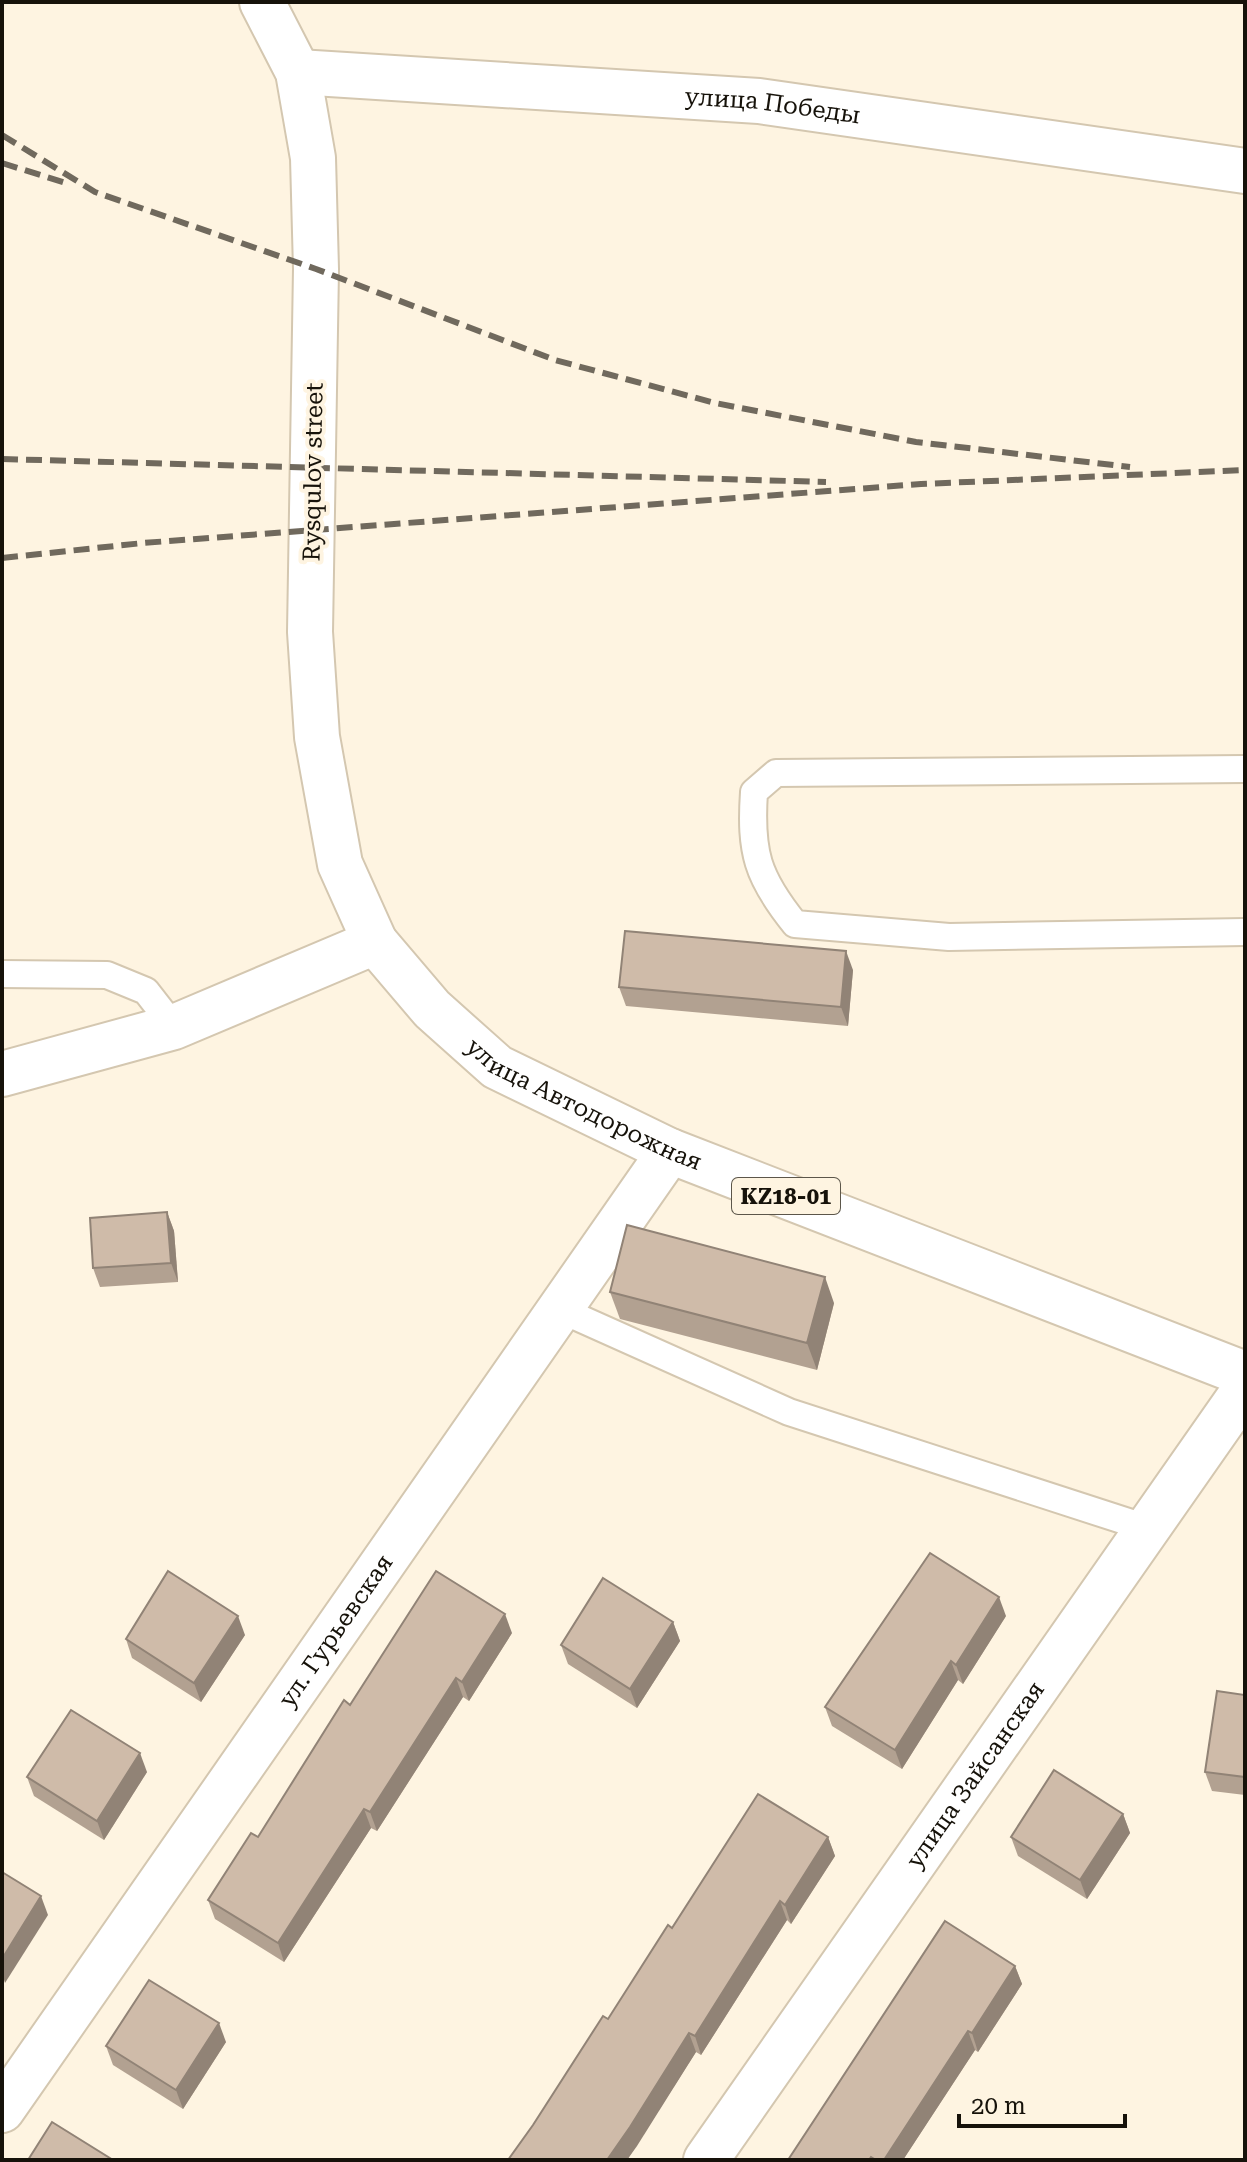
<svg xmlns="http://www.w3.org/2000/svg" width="1247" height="2162" font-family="'Roboto Serif',serif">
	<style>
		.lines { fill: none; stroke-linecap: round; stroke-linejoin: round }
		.service-casing { stroke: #d4c7b0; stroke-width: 30 }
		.minor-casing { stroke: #d4c7b0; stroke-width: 48 }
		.tertiary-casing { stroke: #d4c7b0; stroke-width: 48 }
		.primary-casing { stroke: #d4c7b0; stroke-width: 48 }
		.service { stroke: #fff; stroke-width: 26 }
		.minor { stroke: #fff; stroke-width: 44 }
		.tertiary { stroke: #fff; stroke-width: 44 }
		.primary { stroke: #fff; stroke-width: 44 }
		.rail { stroke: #70695d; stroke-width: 6; stroke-dasharray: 16 8; stroke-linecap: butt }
		.wall { fill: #b2a191 }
		.shaded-wall { fill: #918376 }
		.building { fill: #cfbba9; stroke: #918376; stroke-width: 2 }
		.labels { text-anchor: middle; stroke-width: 8; stroke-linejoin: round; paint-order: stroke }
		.shield { fill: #fef4e1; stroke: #5c564a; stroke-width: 2 }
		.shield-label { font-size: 22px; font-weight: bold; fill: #16120a }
		.street-label { font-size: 24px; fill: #16120a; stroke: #fef4e1 }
	</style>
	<rect width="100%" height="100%" fill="#fef4e1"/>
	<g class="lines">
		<g class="service-casing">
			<g id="service">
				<path d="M1245,769L776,773L754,792C750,852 757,877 795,924L949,937L1245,932"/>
				<path d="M2,974L107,975L146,991L174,1027"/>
				<path d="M559,1309L789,1412L1147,1528"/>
			</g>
		</g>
		<g class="minor-casing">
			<g id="minor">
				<path id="s1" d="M298,72L759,101L1245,171"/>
				<path id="s2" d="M2,2110L670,1151"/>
				<path id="s3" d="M706,2160L1245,1389"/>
			</g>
		</g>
		<g class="tertiary-casing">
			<path id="tertiary" d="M262,2L298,72L313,158L316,269L310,632L317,737L340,864L375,942"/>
		</g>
		<g class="primary-casing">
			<g id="primary">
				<path id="s4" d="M2,1074L174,1027L375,942L432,1009L497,1067L670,1151L1245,1374"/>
			</g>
		</g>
		<use href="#service" class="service"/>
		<use href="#minor" class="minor"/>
		<use href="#tertiary" class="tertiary"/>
		<use href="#primary" class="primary"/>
		<g class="rail">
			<path d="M2,135L95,192L316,269L555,360L715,403L916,442L1130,467"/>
			<path d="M2,163L69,184"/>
			<path d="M2,459L826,482"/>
			<path d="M2,558L143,543L921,484L1245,470"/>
		</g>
	</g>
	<g class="wall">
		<path d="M853,970L848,1026L626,1006L619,987Z"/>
		<path d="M167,1212L174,1231L178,1282L100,1287L93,1268Z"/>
		<path d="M610,1292L834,1303L817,1370L620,1319Z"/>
		<path d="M1006,1616L963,1684L958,1680L902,1769L832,1726L825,1707Z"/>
		<path d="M673,1622L680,1641L637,1708L568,1664L561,1645Z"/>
		<path d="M512,1633L469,1701L463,1697L377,1831L371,1828L284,1962L215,1919L208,1900L258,1837L350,1705Z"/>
		<path d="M245,1635L201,1702L132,1658L126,1639Z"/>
		<path d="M1245,1695V1795L1212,1791L1205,1772Z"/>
		<path d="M147,1772L104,1840L34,1796L27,1777Z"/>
		<path d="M1123,1814L1130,1833L1087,1899L1018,1856L1011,1837Z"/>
		<path d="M828,1837L835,1856L791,1924L787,1920L701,2055L696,2052L627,2160H508L672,1928Z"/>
		<path d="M1015,1966L1022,1984L978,2052L975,2050L903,2160H788Z"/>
		<path d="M226,2042L183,2109L113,2065L106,2046Z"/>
	</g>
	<g class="shaded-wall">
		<path d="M846,951L853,970L848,1026L841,1007Z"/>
		<path d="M167,1212L174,1231L178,1282L171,1263Z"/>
		<path d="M825,1277L834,1303L817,1370L807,1343Z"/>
		<path d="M999,1597L1006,1616L963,1684L956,1665Z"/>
		<path d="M505,1614L512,1633L469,1701L462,1682Z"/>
		<path d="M238,1616L245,1635L201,1702L194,1683Z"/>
		<path d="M673,1622L680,1641L637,1708L630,1689Z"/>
		<path d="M951,1661L958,1680L902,1769L895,1750Z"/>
		<path d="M456,1678L463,1697L377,1831L370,1812Z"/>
		<path d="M140,1753L147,1772L104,1840L97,1821Z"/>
		<path d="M364,1809L371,1828L284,1962L278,1943Z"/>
		<path d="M1123,1814L1130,1833L1087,1899L1080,1880Z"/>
		<path d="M828,1837L835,1856L791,1924L785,1905Z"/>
		<path d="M41,1896L48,1915L5,1983L2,1973V1959Z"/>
		<path d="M780,1901L787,1920L701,2055L695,2036Z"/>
		<path d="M1015,1966L1022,1984L978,2052L972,2033Z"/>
		<path d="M219,2023L226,2042L183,2109L176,2090Z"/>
		<path d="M968,2031L975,2050L903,2160H884Z"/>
		<path d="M689,2033L696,2052L637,2146L627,2160H607Z"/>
	</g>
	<g class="building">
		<path d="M625,931L846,951L841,1007L619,987Z"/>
		<path d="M167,1212L171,1263L93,1268L90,1218Z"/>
		<path d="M627,1225L825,1277L807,1343L610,1292Z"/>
		<path d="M930,1553L999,1597L956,1665L951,1661L895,1750L825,1707Z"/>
		<path d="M168,1571L238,1616L194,1683L126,1639Z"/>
		<path d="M436,1571L505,1614L462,1682L456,1678L370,1812L364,1809L278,1943L208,1900L251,1833L258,1837L344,1700L350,1705Z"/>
		<path d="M603,1578L673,1622L630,1689L561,1645Z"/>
		<path d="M1217,1691L1245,1695V1777L1205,1772Z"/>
		<path d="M71,1710L140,1753L97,1821L27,1777Z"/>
		<path d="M1054,1770L1123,1814L1080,1880L1011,1837Z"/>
		<path d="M758,1794L828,1837L785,1905L780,1901L695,2036L689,2033L630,2127L607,2160H508L533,2125L603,2016L608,2019L668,1925L672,1928Z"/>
		<path d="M2,1872L41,1896L2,1959Z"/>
		<path d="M945,1921L1015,1966L972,2033L968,2031L884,2160H876L871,2157L869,2160H788Z"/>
		<path d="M149,1980L219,2023L176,2090L106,2046Z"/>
		<path d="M52,2122L113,2160H28Z"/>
	</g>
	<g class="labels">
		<rect class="shield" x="732" y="1178" width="108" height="36" rx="6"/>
		<g class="shield-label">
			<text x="786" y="1204">KZ18-01</text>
		</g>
		<g class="street-label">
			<text dy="8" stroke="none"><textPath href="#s1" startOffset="476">улица Победы</textPath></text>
			<text transform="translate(313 472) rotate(-89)" y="8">Rysqulov street</text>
			<text dy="8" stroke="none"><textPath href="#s4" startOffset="666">улица Автодорожная</textPath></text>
			<text dy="8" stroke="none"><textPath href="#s2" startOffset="584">ул. Гурьевская</textPath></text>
			<text dy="8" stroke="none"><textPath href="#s3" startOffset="470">улица Зайсанская</textPath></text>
		</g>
	</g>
	<rect width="1247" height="2162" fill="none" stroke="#16120a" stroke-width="8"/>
	<path d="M959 2114v12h166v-12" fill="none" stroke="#16120a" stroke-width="4"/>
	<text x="971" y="2114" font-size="24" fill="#16120a" stroke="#fef4e1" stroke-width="6" paint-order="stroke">20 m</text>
</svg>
